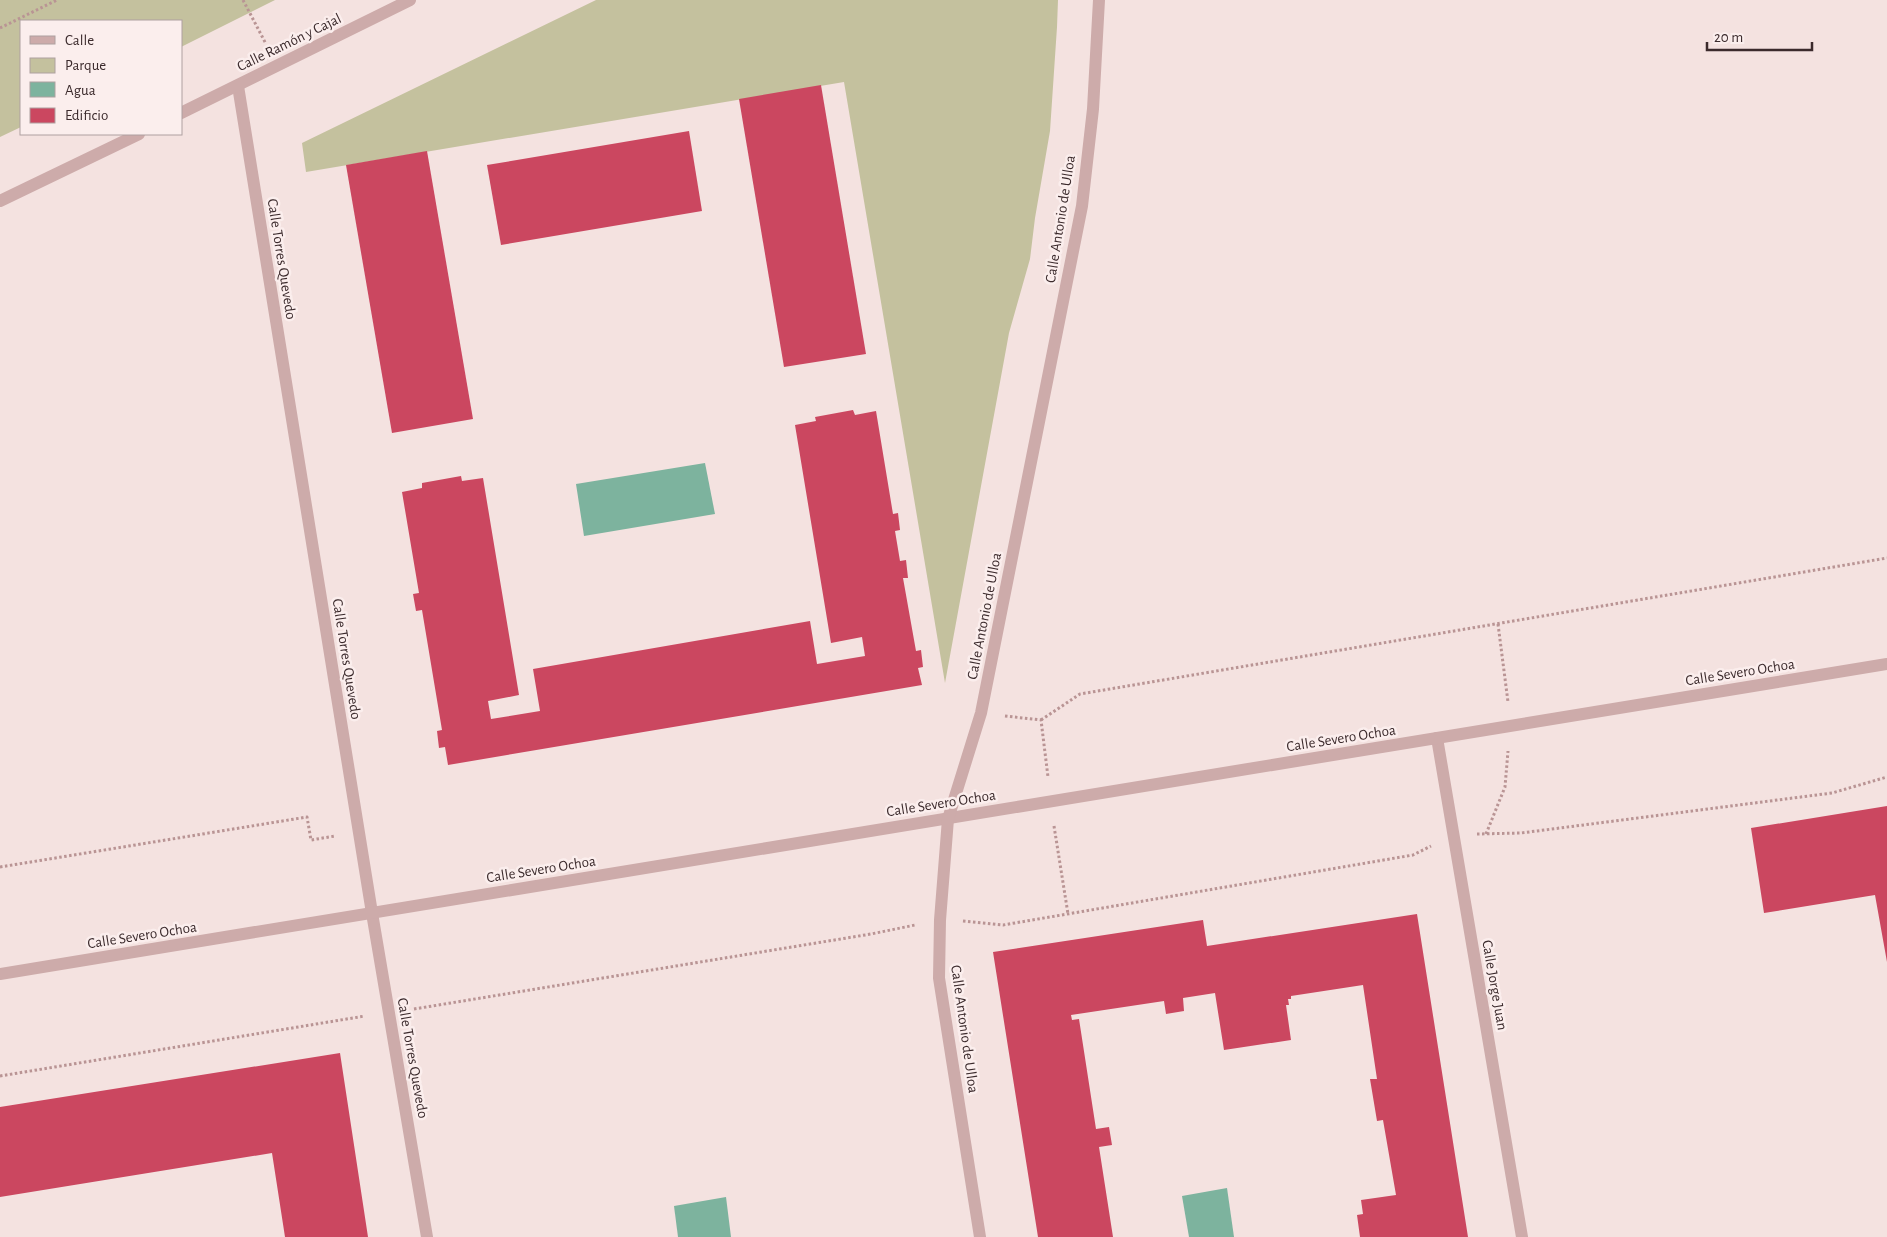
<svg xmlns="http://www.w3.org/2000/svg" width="1887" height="1237" font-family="'Alegreya Sans',sans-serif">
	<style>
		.green { fill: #c4c19e }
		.water { fill: #7db39e }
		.building { fill: #cb4760 }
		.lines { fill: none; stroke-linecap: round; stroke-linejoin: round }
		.path { stroke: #b99494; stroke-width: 3; stroke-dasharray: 2.5 2.5; stroke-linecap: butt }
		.minor { stroke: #cdabaa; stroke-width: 12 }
		.labels { text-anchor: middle; stroke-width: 5; stroke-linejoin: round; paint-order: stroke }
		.street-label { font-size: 15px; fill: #3b2a2c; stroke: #fbeeed }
	</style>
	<rect width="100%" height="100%" fill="#f4e2e0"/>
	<g class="green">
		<path d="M0,0H275L181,47V21H21V127L0,137Z"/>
		<path d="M596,0H1058L1057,27L1050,131L1035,218L1030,259L1009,333L945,683L844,82L306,172L302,143Z"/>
	</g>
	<g class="water">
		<path d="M705,463L715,514L584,536L576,484Z"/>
		<path d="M1227,1188L1234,1237H1189L1182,1196Z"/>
		<path d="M726,1197L731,1237H678L674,1206Z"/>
	</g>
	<g class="building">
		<path d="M821,85L866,354L784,367L739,99Z"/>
		<path d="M689,131L702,211L501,245L487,165Z"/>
		<path d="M427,151L473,419L392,433L346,165Z"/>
		<path d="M853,410L855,415L876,411L893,514L898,513L900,530L895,531L900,561L906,560L908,578H903L916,651L921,650L923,667L918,668L922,685L448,765L445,747L439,748L437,731L442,730L422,610L416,611L413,594L419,593L402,492L422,488V483L461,476L462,481L483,478L519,695L488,701L491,719L540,711L533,669L810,621L817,664L865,656L862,637L831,643L795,425L816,421L815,417Z"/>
		<path d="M1887,806V962L1875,895L1764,913L1751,828Z"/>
		<path d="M1417,914L1468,1237H1360L1357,1215L1363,1214L1361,1200L1396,1195L1383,1120L1377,1121L1370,1079H1377L1363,985L1291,996V999H1288L1289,1005H1286L1291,1040L1224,1050L1215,993L1183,998L1184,1011L1166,1014L1164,1001L1071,1015L1072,1020L1079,1019L1096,1129L1109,1127L1112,1145L1099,1147L1113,1237H1038L993,952L1203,920L1207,946Z"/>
		<path d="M340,1053L368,1237H285L272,1153L0,1197V1107Z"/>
	</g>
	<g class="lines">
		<g class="path">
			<path d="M243,0L266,44"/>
			<path d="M0,28L57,0"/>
			<path d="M1498,624L1508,702"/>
			<path d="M1005,716L1041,720L1048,777"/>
			<path d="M1041,720L1080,694L1887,558"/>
			<path d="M1054,826L1068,914"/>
			<path d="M1477,834L1521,833L1832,793L1887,777"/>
			<path d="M1486,834L1505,787L1508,751"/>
			<path d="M0,867L307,817L311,840L335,836"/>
			<path d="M963,921L1003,925L1413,855L1431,846"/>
			<path d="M414,1009L871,934L915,925"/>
			<path d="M0,1076L365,1016"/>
		</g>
		<g class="minor">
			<path d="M238,86L372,913L427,1237"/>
			<path d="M181,113L410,0"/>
			<path d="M0,201L139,134"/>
			<path d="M1437,738L1522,1237"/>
			<path d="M0,974L1887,664"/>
			<path d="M980,1237L939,978L940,920L948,819L981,713L1082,206L1093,109L1099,0"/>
		</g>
	</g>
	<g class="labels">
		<g class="street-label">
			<text transform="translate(289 42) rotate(-26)" y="5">Calle Ramón y Cajal</text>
			<text transform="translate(1060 219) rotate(-81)" y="5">Calle Antonio de Ulloa</text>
			<text transform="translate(282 259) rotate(81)" y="5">Calle Torres Quevedo</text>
			<text transform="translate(984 616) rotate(-79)" y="5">Calle Antonio de Ulloa</text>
			<text transform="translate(347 659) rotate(81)" y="5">Calle Torres Quevedo</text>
			<text transform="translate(1740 672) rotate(-9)" y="5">Calle Severo Ochoa</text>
			<text transform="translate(1341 738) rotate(-9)" y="5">Calle Severo Ochoa</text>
			<text transform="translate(941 803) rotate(-9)" y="5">Calle Severo Ochoa</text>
			<text transform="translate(541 869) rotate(-9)" y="5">Calle Severo Ochoa</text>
			<text transform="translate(142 935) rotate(-9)" y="5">Calle Severo Ochoa</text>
			<text transform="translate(1495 985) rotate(80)" y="5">Calle Jorge Juan</text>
			<text transform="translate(965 1029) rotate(82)" y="5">Calle Antonio de Ulloa</text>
			<text transform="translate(413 1058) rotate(80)" y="5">Calle Torres Quevedo</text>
		</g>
	</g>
	<rect x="20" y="20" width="162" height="115" fill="#fbeeed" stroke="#aea0a0"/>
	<rect x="30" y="36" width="25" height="8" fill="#cdabaa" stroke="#aea0a0"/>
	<text x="65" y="45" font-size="15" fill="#3b2a2c">Calle</text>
	<rect x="30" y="58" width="25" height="15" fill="#c4c19e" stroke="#aea0a0"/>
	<text x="65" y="70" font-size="15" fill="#3b2a2c">Parque</text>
	<rect x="30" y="82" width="25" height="15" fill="#7db39e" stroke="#aea0a0"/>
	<text x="65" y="95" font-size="15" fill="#3b2a2c">Agua</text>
	<rect x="30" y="108" width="25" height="15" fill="#cb4760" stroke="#aea0a0"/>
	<text x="65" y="120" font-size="15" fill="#3b2a2c">Edificio</text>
	<path d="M1707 42v8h105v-8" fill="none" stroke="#3b2a2c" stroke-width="2.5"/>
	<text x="1714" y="42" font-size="15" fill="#3b2a2c" stroke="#fbeeed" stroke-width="4" paint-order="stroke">20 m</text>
</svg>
